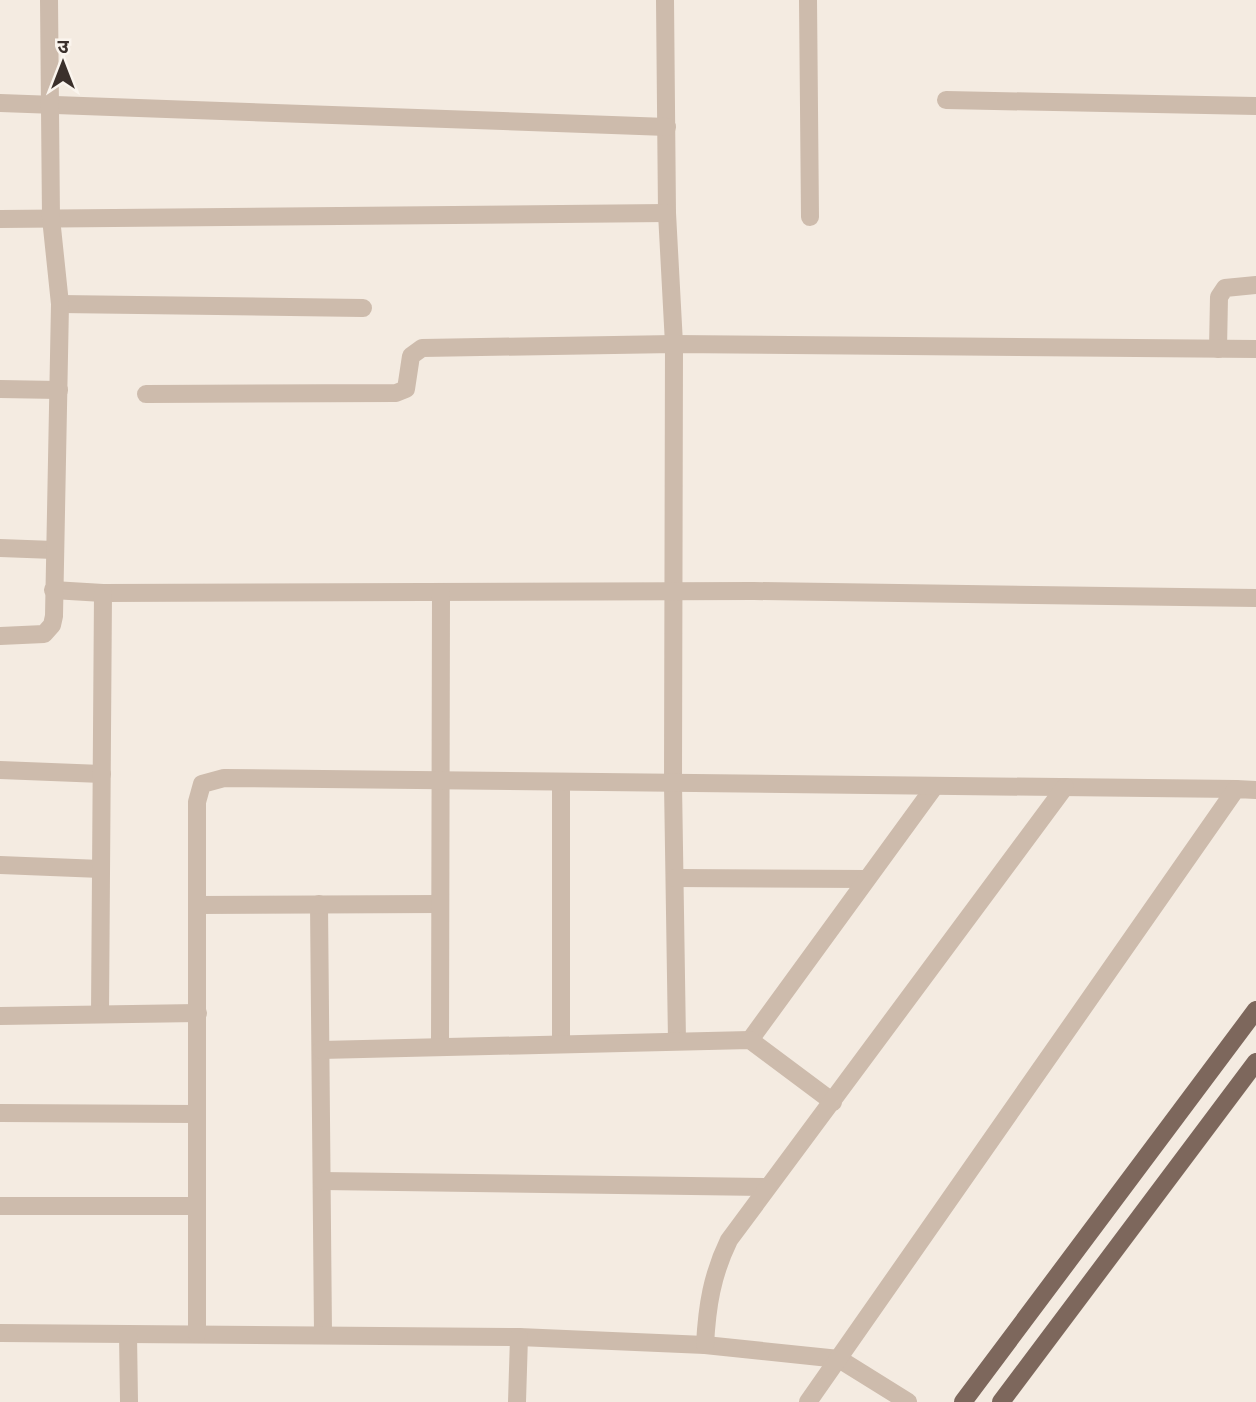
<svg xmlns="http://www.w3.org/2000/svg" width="1256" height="1402" font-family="'IBM Plex Sans','Noto Sans Devanagari',sans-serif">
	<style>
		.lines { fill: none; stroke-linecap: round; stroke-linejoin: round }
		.minor { stroke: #cdbbac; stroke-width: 18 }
		.major { stroke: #7d675c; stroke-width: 18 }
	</style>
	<rect width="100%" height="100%" fill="#f4ebe1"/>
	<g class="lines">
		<g class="minor">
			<path d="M665,0L667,213L674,344L673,784L677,1041"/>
			<path d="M808,0L810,217"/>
			<path d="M946,100L1256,106"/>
			<path d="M0,103L667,127"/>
			<path d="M0,219L667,213"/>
			<path d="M60,304L363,308"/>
			<path d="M1218,349L1219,297L1225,288L1256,285"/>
			<path d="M0,389L59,390"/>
			<path d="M146,394L396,393L406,389L411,356L422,348L674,344L1256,349"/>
			<path d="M0,548L54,550"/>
			<path d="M53,590L103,593L754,591L1256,598"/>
			<path d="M0,636L44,634L52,625L54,616L60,304L51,218L49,0"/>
			<path d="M0,770L102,774"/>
			<path d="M561,783V1044"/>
			<path d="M0,865L101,869"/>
			<path d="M675,878L865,879"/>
			<path d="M319,904L323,1334"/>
			<path d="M198,905L440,904"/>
			<path d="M100,1014L103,593"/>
			<path d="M0,1016L198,1013"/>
			<path d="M750,1040L935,786"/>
			<path d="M440,1047L441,592"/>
			<path d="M321,1050L750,1040L833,1102"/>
			<path d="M0,1113L197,1114"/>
			<path d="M322,1181L767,1187"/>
			<path d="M0,1206H197"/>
			<path d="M0,1333L519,1337L705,1345L839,1359L908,1402"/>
			<path d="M128,1334L129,1402"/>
			<path d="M197,1334V802L202,784L224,778L1236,789"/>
			<path d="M705,1345C707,1306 712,1275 729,1240L1065,787"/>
			<path d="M517,1402L519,1337"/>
			<path d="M808,1402L1236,789L1256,790"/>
		</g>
		<g class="major">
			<path d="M963,1402L1256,1010"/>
			<path d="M1001,1402L1256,1062"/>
		</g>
	</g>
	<g transform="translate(63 63)" stroke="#fbf5ee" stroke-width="5" paint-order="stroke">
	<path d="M0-5L12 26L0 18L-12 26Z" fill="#3b302b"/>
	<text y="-10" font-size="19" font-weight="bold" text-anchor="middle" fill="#3b302b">उ</text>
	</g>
</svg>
